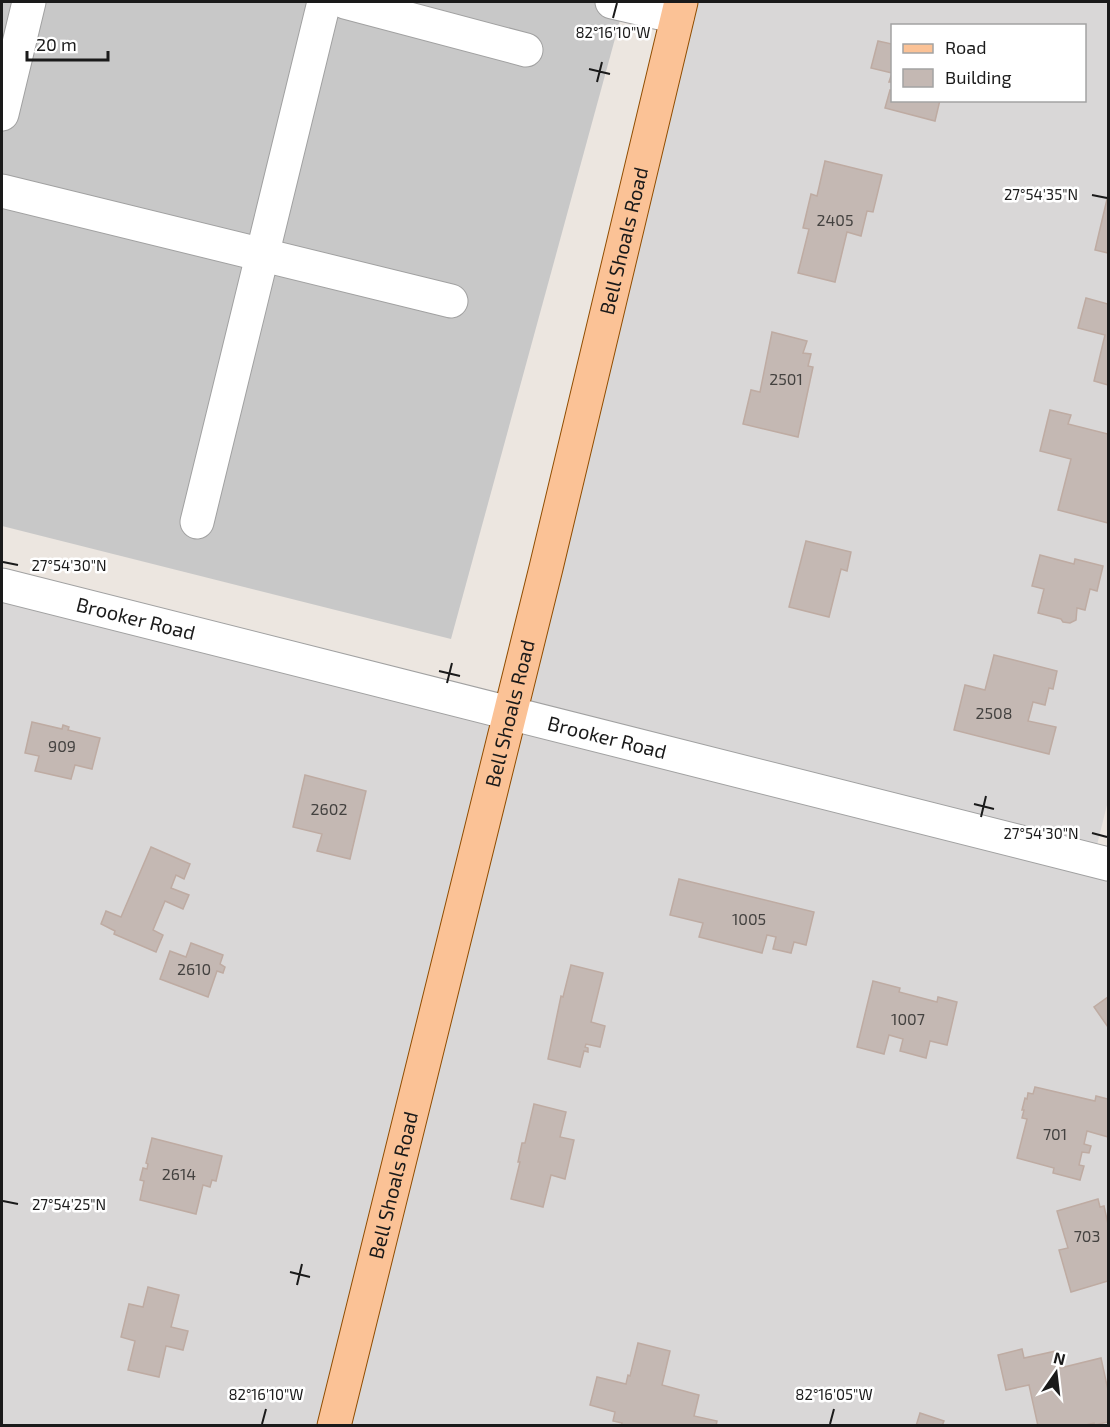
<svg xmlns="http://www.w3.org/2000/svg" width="1110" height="1427" font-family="'Exo 2',sans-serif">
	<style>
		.residential { fill: #d9d7d7; fill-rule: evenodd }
		.religious { fill: #c8c8c8 }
		.building { fill: #c4b8b3; stroke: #beaba2; stroke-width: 1.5 }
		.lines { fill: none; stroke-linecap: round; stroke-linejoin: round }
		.minor-casing { stroke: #a1a1a1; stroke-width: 35 }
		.major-casing { stroke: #904d01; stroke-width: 35 }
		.minor { stroke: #fff; stroke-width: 33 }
		.major { stroke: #fbc296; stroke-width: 33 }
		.ticks { fill: none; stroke: #1a1a1a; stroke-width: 2 }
		.labels { text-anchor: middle; stroke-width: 5; stroke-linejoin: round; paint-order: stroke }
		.number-label { font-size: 16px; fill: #444240 }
		.street-label { font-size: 20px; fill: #1a1a1a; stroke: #fff }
		.ticks-label { font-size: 15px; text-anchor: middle; fill: #1a1a1a; stroke: #fff; stroke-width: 5; stroke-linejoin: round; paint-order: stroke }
	</style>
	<rect width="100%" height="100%" fill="#ece6e0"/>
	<g class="residential">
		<path d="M695,2H1108V801L1097,845L527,701ZM892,26H1084V100H892Z"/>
		<path d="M2,602L493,725L320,1425L2,1426Z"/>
		<path d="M520,731L1108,880V1425L349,1426Z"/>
	</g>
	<path class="religious" d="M2,2H625L451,639L2,526Z"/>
	<g class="building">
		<path d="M878,41L892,44V82H889L892,73L871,68Z"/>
		<path d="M890,90L892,91V100H940L935,121L885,108Z"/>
		<path d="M825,161L882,175L873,212L867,211L861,236L847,232L835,282L798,273L809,229L803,228L811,194L817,196Z"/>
		<path d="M1108,195V253L1095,250Z"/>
		<path d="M1086,298L1108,304V385L1094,381L1105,335L1078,328Z"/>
		<path d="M772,332L807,341L803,353L811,354L808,366L813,367L798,437L743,424L751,390L760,392Z"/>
		<path d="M1050,410L1071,415L1068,424L1108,434V523L1058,510L1071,459L1040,451Z"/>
		<path d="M806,541L851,552L847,571L841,569L829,617L789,607Z"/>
		<path d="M1040,555L1074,564L1075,559L1103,566L1097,591L1090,589L1085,610L1077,608L1076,620L1070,623L1063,622L1061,619L1038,613L1044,589L1032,586Z"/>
		<path d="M994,655L1057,671L1053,689L1049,688L1045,705L1033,702L1028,721L1056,727L1049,754L954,730L965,685L985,690Z"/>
		<path d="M32,722L62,729L63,725L69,727L68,730L100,738L92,769L75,765L71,779L35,771L39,756L25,753Z"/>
		<path d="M305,775L366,791L350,859L317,851L322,834L293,827Z"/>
		<path d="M151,847L190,864L184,879L176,875L171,888L189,895L183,909L165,901L153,930L163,935L156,952L114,934L115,931L101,924L106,911L121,917Z"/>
		<path d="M679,879L814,912L806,945L794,942L791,953L773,949L776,937L767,935L762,953L699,937L703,923L670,915Z"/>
		<path d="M191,943L223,955L220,964L225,967L223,973L217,971L208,997L160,979L170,951L186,957Z"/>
		<path d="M571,965L603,973L591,1022L605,1026L600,1047L586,1044L585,1047L588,1048V1052L584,1051L580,1067L548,1059L561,996L563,997Z"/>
		<path d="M873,981L900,988L899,992L937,1002L938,997L957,1002L947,1045L930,1041L926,1058L900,1051L903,1039L889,1035L884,1054L857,1047Z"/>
		<path d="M1108,997V1027L1094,1007Z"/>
		<path d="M1035,1087L1095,1101L1096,1096L1108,1099V1137L1087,1131L1084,1144L1091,1146L1089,1153L1082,1152L1079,1165L1084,1166L1080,1180L1053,1173L1054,1168L1017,1158L1027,1119L1022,1118L1024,1110H1022L1025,1098L1027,1099L1028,1093L1033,1094Z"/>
		<path d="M534,1104L566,1112L560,1137L574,1140L565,1179L551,1175L543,1207L511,1199L520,1162H518L522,1143H525Z"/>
		<path d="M152,1138L222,1156L216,1181L212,1180L210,1187L203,1185L196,1214L140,1200L144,1181L140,1180L143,1168L147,1169L148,1164L146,1163Z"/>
		<path d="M1098,1199L1100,1207L1104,1206L1108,1224V1281L1071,1292L1059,1250L1068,1248L1057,1211Z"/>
		<path d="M148,1287L179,1295L171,1327L188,1331L183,1350L166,1346L159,1377L128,1370L135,1341L121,1337L129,1304L143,1307Z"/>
		<path d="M638,1343L670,1351L662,1385L699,1395L694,1416L717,1421L716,1426H621L622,1423L613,1421L615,1412L590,1405L597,1377L626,1384L628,1375L630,1376Z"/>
		<path d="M1022,1349L1024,1358L1056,1351L1060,1368L1101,1358L1108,1390V1422L1095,1425L1094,1423L1081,1426H1038L1029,1385L1006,1390L998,1355Z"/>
		<path d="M920,1413L944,1421L942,1426H916Z"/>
	</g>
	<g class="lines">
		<g class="minor-casing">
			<g id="minor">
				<path d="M345,2L526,50"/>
				<path d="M612,2L677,17"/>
				<path d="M2,114L29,2"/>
				<path d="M2,191L451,301"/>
				<path d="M197,522L324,2"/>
				<path id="s1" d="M2,585L1108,864"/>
			</g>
		</g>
		<g class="major-casing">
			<g id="major">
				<path id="s2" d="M334,1426L546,568L681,2"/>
			</g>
		</g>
		<use href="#minor" class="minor"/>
		<use href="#major" class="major"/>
	</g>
	<path class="ticks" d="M613,18L617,3M589,69L610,74M597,82L602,62M1092,195L1107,198M3,562L18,565M439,671L460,676M447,683L452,663M974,804L994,809M981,817L986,796M1092,833L1107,837M3,1201L18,1204M290,1272L310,1277M297,1285L302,1264M262,1424L266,1409M830,1424L834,1409"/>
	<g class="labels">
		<g class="number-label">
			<text x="835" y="226">2405</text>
			<text x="786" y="385">2501</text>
			<text x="994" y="719">2508</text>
			<text x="62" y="752">909</text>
			<text x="329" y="815">2602</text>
			<text x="749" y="925">1005</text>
			<text x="194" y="975">2610</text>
			<text x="908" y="1025">1007</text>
			<text x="1055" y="1140">701</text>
			<text x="179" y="1180">2614</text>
			<text x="1087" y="1242">703</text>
		</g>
		<g class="street-label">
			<text dy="7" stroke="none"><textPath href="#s2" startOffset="1220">Bell Shoals Road</textPath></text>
			<text dy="7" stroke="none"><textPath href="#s1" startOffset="138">Brooker Road</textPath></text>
			<text dy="7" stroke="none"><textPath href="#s2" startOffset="734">Bell Shoals Road</textPath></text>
			<text dy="7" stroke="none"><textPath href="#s1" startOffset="624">Brooker Road</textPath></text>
			<text dy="7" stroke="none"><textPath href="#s2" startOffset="248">Bell Shoals Road</textPath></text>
		</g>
	</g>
	<g class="ticks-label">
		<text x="613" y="38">82°16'10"W</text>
		<text x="1041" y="200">27°54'35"N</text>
		<text x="69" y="571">27°54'30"N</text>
		<text x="1041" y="839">27°54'30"N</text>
		<text x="69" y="1210">27°54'25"N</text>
		<text x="266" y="1400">82°16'10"W</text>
		<text x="834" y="1400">82°16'05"W</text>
	</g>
	<rect width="1110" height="1427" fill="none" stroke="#1a1a1a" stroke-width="6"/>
	<rect x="891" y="24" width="195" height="78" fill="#ffffff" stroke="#a3a3a3" stroke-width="1.5"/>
	<rect x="903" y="44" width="30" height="9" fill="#fbc296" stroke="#a3a3a3" stroke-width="1.5"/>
	<text x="945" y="54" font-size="18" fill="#1a1a1a">Road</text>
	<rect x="903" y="69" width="30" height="18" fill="#c4b8b3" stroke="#a3a3a3" stroke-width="1.5"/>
	<text x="945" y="84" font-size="18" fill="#1a1a1a">Building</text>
	<g transform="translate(1056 1373) rotate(14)" stroke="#ffffff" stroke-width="4.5" paint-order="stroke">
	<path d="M0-4.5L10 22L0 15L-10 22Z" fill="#1a1a1a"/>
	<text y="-9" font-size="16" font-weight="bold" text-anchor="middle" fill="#1a1a1a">N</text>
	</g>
	<path d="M27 51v9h81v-9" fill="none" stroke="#1a1a1a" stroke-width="3"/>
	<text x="36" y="51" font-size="18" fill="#1a1a1a" stroke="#ffffff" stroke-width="4.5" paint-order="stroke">20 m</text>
</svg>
